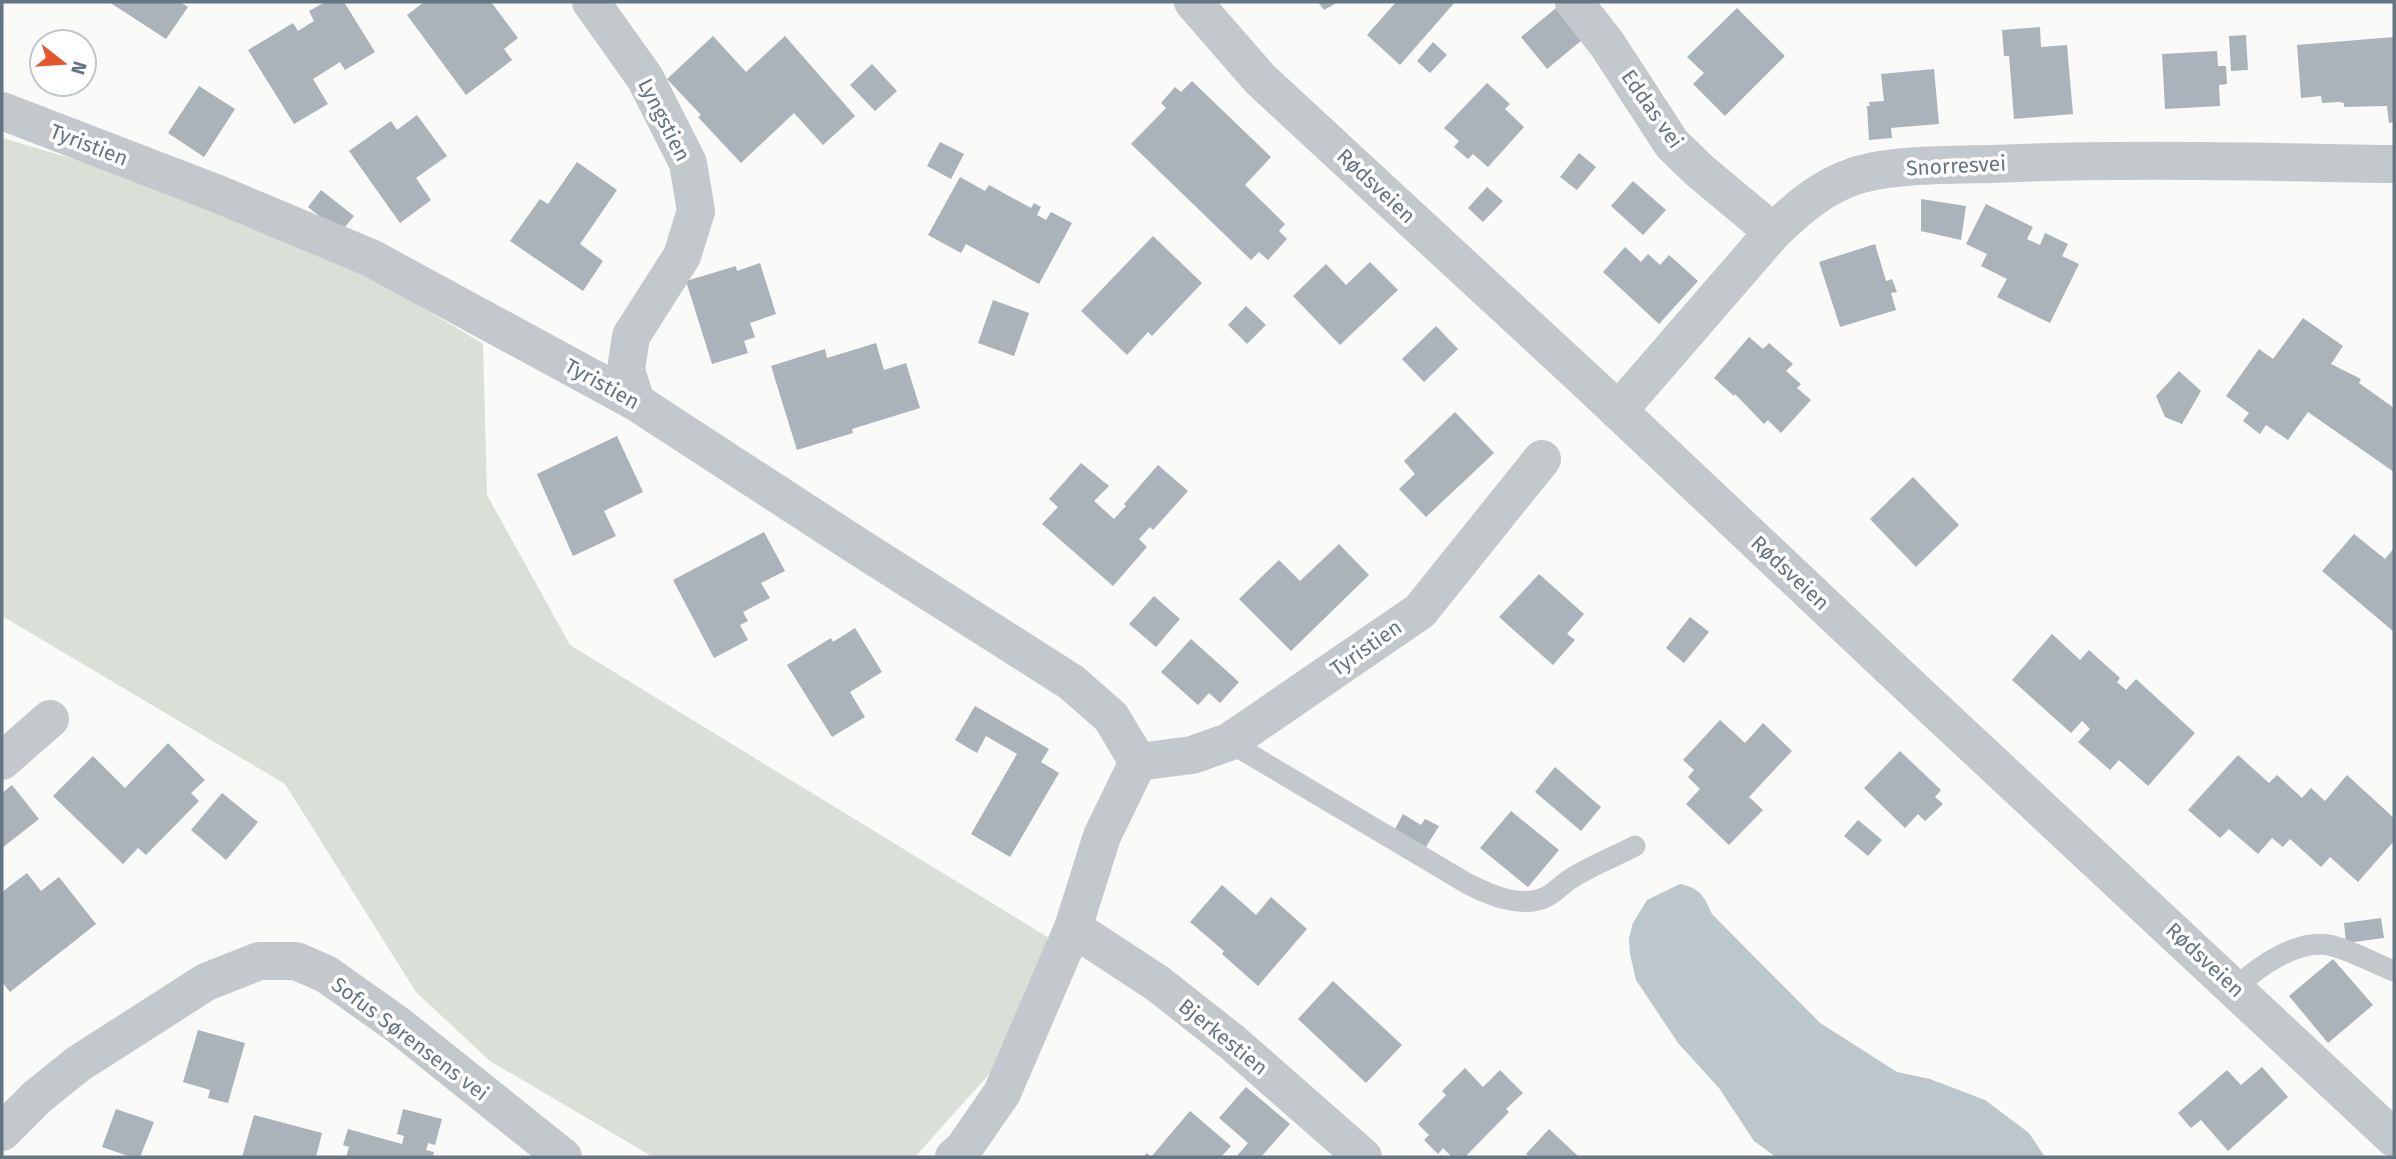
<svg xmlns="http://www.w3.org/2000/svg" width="2396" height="1159" font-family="'Fira Sans',sans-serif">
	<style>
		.green { fill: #dadfd7 }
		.water { fill: #bbc7cb }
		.building { fill: #aab3b9 }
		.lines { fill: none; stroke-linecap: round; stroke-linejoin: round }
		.service { stroke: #c3c8cc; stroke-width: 21 }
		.minor { stroke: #c3c8cc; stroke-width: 38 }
		.tertiary { stroke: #c3c8cc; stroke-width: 38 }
		.labels { text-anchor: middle; stroke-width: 7; stroke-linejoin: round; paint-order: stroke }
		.street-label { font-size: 21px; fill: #657683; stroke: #fff }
	</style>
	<rect width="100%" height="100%" fill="#fafaf8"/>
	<path class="green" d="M2,138L213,200L367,274L483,344L487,495L570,645L1049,938L999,1063L915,1157H653L490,1061L416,992L285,784L2,616Z"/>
	<path class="water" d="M1680,884C1700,888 1704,896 1712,914L1820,1023L1897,1072L1930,1079L1985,1100L2029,1133L2045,1157H1776L1754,1141L1719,1088L1678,1043L1636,980L1630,954L1629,938L1633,923L1647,900Z"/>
	<g class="building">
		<path d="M109,2H180L188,7L166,39Z"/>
		<path d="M325,2H344L375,52L345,70L340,62L313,79L328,104L294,124L248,50L293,23L298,31L314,21L309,11Z"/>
		<path d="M424,2H491L518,38L504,49L512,60L466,95L407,15Z"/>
		<path d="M1318,2H1338L1324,10Z"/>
		<path d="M1396,2H1455L1400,65L1367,35Z"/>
		<path d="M1556,8L1582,40L1547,69L1521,37Z"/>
		<path d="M1737,8L1785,56L1725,116L1693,84L1704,73L1687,57Z"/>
		<path d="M2040,27L2041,47L2067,45L2073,114L2014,119L2009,56H2004L2002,30Z"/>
		<path d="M2246,35L2248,70L2231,71L2229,36Z"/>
		<path d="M713,36L746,72L785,36L855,116L823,145L794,113L741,163L698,117L701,115L667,79Z"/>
		<path d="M2394,37V122L2389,123L2387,106L2344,107V103L2339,102L2322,103L2321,96L2301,98L2297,45Z"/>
		<path d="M1433,42L1447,55L1430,73L1417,61Z"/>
		<path d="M2217,51L2218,66H2226L2227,84L2219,85L2220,106L2165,109L2162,54Z"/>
		<path d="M872,64L897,91L875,111L850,85Z"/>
		<path d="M1934,69L1939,124L1891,128L1892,138L1869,140L1867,106H1870L1869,102L1884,101L1881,74Z"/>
		<path d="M1192,81L1271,157L1245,185L1285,224L1279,231L1287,239L1268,260L1259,252L1251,260L1131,144L1166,108L1161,103L1175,87L1181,92Z"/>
		<path d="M1487,83L1510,104L1505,109L1524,127L1488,167L1473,154L1468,159L1454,147L1459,141L1444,128Z"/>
		<path d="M199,86L235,109L204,157L168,133Z"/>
		<path d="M417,115L447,156L416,178L431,200L400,223L349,151L391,121L397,130Z"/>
		<path d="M940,142L964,154L951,179L927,166Z"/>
		<path d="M1579,153L1596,167L1577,190L1560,177Z"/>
		<path d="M577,162L617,190L580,244L603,261L583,291L510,241L540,199L548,204Z"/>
		<path d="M960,177L985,191L989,185L1031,208L1034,203L1041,207L1037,215L1046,220L1051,212L1072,223L1039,284L966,244L961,253L928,235Z"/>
		<path d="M1633,181L1666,210L1643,235L1611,206Z"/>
		<path d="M1487,187L1503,201L1483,222L1468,208Z"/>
		<path d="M321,190L354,216L340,233L308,207Z"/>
		<path d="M1921,199L1966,206L1961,240L1921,231Z"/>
		<path d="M1986,204L2033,227L2027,239L2040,245L2045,233L2068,244L2062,256L2079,264L2050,323L1997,297L2007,279L1981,266L1987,254L1966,244Z"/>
		<path d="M1153,236L1202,283L1152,336L1148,332L1127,355L1081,311Z"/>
		<path d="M1875,244L1886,281L1892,279L1897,292L1891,293L1896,310L1840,327L1819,262Z"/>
		<path d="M1625,247L1641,262L1648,254L1660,265L1669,255L1698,281L1659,324L1603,272Z"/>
		<path d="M1370,262L1398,290L1340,345L1293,296L1326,264L1346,285Z"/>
		<path d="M760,263L776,314L750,323L755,337L744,341L748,353L712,364L686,281L736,266L737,271Z"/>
		<path d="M993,300L1029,313L1014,356L978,343Z"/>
		<path d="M1246,306L1266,325L1247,344L1228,325Z"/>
		<path d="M2303,318L2343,346L2331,364L2361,379L2359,383L2394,408V472L2308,412L2288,440L2266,425L2260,434L2243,421L2249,413L2226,396L2259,349L2273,359Z"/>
		<path d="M1436,326L1458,349L1424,382L1402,359Z"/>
		<path d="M1749,337L1763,349L1769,343L1793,364L1786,371L1801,384L1797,388L1811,400L1781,433L1768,420L1764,424L1735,394L1734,396L1714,378Z"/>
		<path d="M876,343L884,370L906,363L920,408L852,429L853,433L797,450L771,366L825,349L827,358Z"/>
		<path d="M2179,371L2201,391L2182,424L2165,417L2156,396Z"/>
		<path d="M1455,412L1494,453L1426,517L1399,489L1415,474L1404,461Z"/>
		<path d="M617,436L643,492L604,511L616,536L573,556L537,474Z"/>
		<path d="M1081,463L1109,486L1094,501L1114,519L1126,506L1124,504L1158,465L1188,491L1153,530L1150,527L1139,539L1147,547L1113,586L1042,524L1058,507L1049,499Z"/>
		<path d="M1913,477L1959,525L1916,567L1870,519Z"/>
		<path d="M764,532L785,571L761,583L770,598L743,612L748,621L740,625L748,640L714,658L673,580Z"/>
		<path d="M2354,534L2385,559L2394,548V632L2322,571Z"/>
		<path d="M1339,544L1369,575L1291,651L1239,599L1279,560L1300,581Z"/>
		<path d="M1539,574L1584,614L1567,634L1575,640L1553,665L1499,617Z"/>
		<path d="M1154,596L1180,619L1156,647L1129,624Z"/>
		<path d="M1690,617L1709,632L1684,663L1666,648Z"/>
		<path d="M855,628L882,672L850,692L865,717L832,737L787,665L831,638L833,642Z"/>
		<path d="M2052,634L2080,660L2089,650L2120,678L2117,682L2126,690L2136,679L2195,733L2148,786L2119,760L2110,770L2078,742L2090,729L2082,721L2071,733L2012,680Z"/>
		<path d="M1191,639L1239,682L1220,703L1209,693L1198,705L1161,672Z"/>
		<path d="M975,706L1049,749L1041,762L1059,773L1010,857L971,834L1017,754L986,736L977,753L955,740Z"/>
		<path d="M1720,720L1745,743L1763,723L1792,751L1749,797L1763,810L1729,845L1686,804L1700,789L1688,777L1694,770L1683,760Z"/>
		<path d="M168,743L205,780L191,793L199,801L146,855L138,848L123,864L53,796L93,756L125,788Z"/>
		<path d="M1900,751L1941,790L1935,797L1943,804L1925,821L1918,814L1905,828L1864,788Z"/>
		<path d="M2238,755L2269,783L2277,775L2302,798L2311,788L2325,801L2347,775L2394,818V841L2358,882L2330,857L2321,867L2290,839L2283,847L2272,838L2258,854L2229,829L2220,838L2188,810Z"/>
		<path d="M1555,767L1601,807L1581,831L1535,792Z"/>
		<path d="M12,785L39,819L2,848V793Z"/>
		<path d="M222,793L258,822L226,860L191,830Z"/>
		<path d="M1511,811L1559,850L1528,887L1480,848Z"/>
		<path d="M1403,814L1421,825L1425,819L1439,826L1426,847L1395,829Z"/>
		<path d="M1858,820L1882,840L1868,856L1844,836Z"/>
		<path d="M27,873L41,891L59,877L96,924L10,992L2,982V892Z"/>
		<path d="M1222,885L1256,915L1271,897L1307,929L1258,986L1222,954L1224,951L1190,922Z"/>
		<path d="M2381,918L2384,938L2346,943L2344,923Z"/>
		<path d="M2333,959L2373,1005L2328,1043L2289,996Z"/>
		<path d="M1333,981L1402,1045L1366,1083L1298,1019Z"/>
		<path d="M198,1030L245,1043L228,1103L208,1098L210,1090L183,1082Z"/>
		<path d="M2262,1067L2288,1097L2228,1151L2201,1120L2191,1128L2178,1113L2227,1070L2241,1085Z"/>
		<path d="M1465,1068L1483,1087L1500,1070L1523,1093L1506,1109L1509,1112L1465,1157H1452L1443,1148L1438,1154L1424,1140L1429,1135L1418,1124L1446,1095L1442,1091Z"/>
		<path d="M1246,1087L1290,1124L1261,1157H1236L1248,1143L1219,1118Z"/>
		<path d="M116,1109L154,1122L140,1157H131L102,1147Z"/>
		<path d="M403,1109L442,1119L435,1145L428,1143L426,1150L434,1152L433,1157H346L349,1147L343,1145L348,1129L402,1144L404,1136L397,1134Z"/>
		<path d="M1190,1111L1231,1146L1221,1157H1143L1147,1153L1151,1157Z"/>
		<path d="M254,1115L322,1133L316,1157H242Z"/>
		<path d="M1549,1129L1579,1157H1530L1526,1154Z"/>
	</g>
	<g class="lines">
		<g class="service">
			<path d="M1229,742L1468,884C1490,895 1521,909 1546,897C1555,893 1563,883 1572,878C1591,866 1614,857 1635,846"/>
			<path d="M2236,988C2258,966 2300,937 2333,946C2354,952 2374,963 2394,971"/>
		</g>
		<g class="minor">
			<path d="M591,2L645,78L688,163L696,211L682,256L631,336L626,370L636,402"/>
			<path d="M1574,2L1607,44L1672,144L1700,171L1773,232"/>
			<path d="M2,111L218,194L371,258L636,402L851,542L1071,682L1111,717L1138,762L1102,836L1073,928L1002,1093L964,1148L954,1157"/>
			<path d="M1618,411L1773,232C1798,208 1822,187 1855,176C1893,164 1951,165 1992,164C2126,158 2260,162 2394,164"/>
			<path d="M2,761L50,719"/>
			<path d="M1138,762L1192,755L1229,742L1420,611L1542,459"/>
			<path d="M1073,928L1157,983L1232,1042L1363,1157"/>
			<path d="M2,1132L37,1097L78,1064L206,982L259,961H296L326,974L398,1025L563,1157"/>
		</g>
		<path class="tertiary" d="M1193,2L1260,79L1592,386L1915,691L2394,1138"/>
	</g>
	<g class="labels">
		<g class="street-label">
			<text transform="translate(1652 109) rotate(55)" y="7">Eddas vei</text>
			<text transform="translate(664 120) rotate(63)" y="7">Lyngstien</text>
			<text transform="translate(89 145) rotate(21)" y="7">Tyristien</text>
			<text transform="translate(1956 166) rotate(-3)" y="7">Snorresvei</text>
			<text transform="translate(1376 186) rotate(43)" y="7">Rødsveien</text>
			<text transform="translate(602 384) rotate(29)" y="7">Tyristien</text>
			<text transform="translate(1790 573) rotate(43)" y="7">Rødsveien</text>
			<text transform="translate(1366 648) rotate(-35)" y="7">Tyristien</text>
			<text transform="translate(2205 960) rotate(43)" y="7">Rødsveien</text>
			<text transform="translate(1223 1037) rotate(39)" y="7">Bjerkestien</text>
			<text transform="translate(410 1039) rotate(37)" y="7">Sofus Sørensens vei</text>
		</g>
	</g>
	<rect width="2396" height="1159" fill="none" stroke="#657683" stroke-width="7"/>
	<g transform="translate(63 63) rotate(107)"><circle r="33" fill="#ffffff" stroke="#c1c8cd" stroke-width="2"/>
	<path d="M0-5L12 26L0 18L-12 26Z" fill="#e4572e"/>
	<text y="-10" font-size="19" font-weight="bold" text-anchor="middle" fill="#657683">N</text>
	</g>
</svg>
